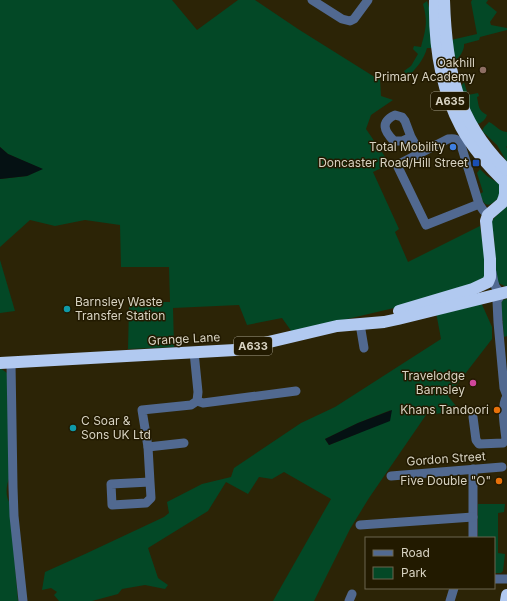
<svg xmlns="http://www.w3.org/2000/svg" width="507" height="601" font-family="Inter,sans-serif">
	<style>
		.green { fill: #034826; fill-rule: evenodd }
		.water { fill: #051113 }
		.lines { fill: none; stroke-linecap: round; stroke-linejoin: round }
		.minor { stroke: #516990; stroke-width: 9 }
		.highway { stroke: #b1c9f0; stroke-width: 12 }
		.education-dot { fill: #8d6e63; stroke: #221a00; stroke-width: 1.5 }
		.shop-dot { fill: #3f7fe0; stroke: #221a00; stroke-width: 1.5 }
		.transit-dot { fill: #1a4fb4; stroke: #221a00; stroke-width: 1.5 }
		.culture-dot { fill: #0f9aa8; stroke: #221a00; stroke-width: 1.5 }
		.hotel-dot { fill: #d1479c; stroke: #221a00; stroke-width: 1.5 }
		.food-dot { fill: #e8710a; stroke: #221a00; stroke-width: 1.5 }
		.labels { text-anchor: middle; stroke-width: 3; stroke-linejoin: round; paint-order: stroke }
		.shield { fill: #221a00; stroke: #a19c88; stroke-width: 1 }
		.shield-label { font-size: 11px; font-weight: bold; fill: #d8d3c2 }
		.poi-label { font-size: 12px; fill: #d8d3c2; stroke: #221a00; text-anchor: end }
		.street-label { font-size: 12px; fill: #d8d3c2; stroke: #221a00 }
	</style>
	<rect width="100%" height="100%" fill="#2c2406"/>
	<g class="green">
		<path d="M0,0H172L197,30L238,0H255L298,29L373,76L380,79L381,96L393,100L371,115L366,129L390,164L373,172L399,229L395,232L408,262L480,226L486,263L484,278L474,285L411,304L292,332L282,318L247,325L239,305L173,308L174,347L128,349L129,307L134,302H170L169,267H121L120,225L85,220L55,226L30,220L0,247V179L27,176L42,169L8,154L0,147Z"/>
		<path d="M472,0H488L486,3L497,12L490,22L491,25L507,28V30L480,37L479,40L464,44C465,49 459,59 454,61L451,40L477,34L471,2Z"/>
		<path d="M427,1L430,11L432,48H427C424,60 416,68 408,77L404,71L411,66L418,54L413,49L414,46L421,47C426,29 428,22 423,4Z"/>
		<path d="M464,82L468,95L478,93L479,96L477,97C479,107 478,110 487,115C485,120 482,123 477,124L460,88Z"/>
		<path d="M489,122C496,125 498,131 507,132V146L506,147L507,148V162L497,145L482,131L484,127Z"/>
		<path d="M480,169L487,176L498,183L501,187L500,196C491,206 485,210 480,194L483,192L477,173Z"/>
		<path d="M507,206V286H505L496,282L494,237L491,227L492,221L495,217Z"/>
		<path d="M0,260L15,311L0,313Z"/>
		<path d="M507,299V336L504,337L501,303L503,300Z"/>
		<path d="M481,303L484,309L492,327V339L448,396L460,411L426,415L369,498L350,529L314,601H273L331,499L284,472L272,479L259,477L248,494L226,482L208,511L148,548L158,578L168,585L165,589L145,585L122,589L118,594L92,601H59L54,595L57,592L51,588L42,590L45,572L85,554L164,517L169,513L167,502L202,484L231,477L234,468L301,423L335,407L441,339L436,312ZM391,410L359,433L329,445L325,439L358,423Z"/>
		<path d="M0,368L7,373L10,477C6,484 5,497 10,503L18,601H0Z"/>
		<path d="M478,504H505L504,512L498,513V553L505,554L503,571L501,573H494V538H478Z"/>
	</g>
	<g class="water">
		<path d="M0,147L8,154L43,169L27,176L0,179Z"/>
		<path d="M392,410L390,421L329,445L325,439L358,423Z"/>
	</g>
	<g class="lines">
		<g class="minor">
			<path d="M312,0L342,19L350,21L354,19L368,0"/>
			<path d="M411,137L405,121L402,117L395,115C380,122 384,131 394,141H402L411,137L420,153"/>
			<path d="M479,204L426,225L397,165L448,139C455,138 458,139 461,145L479,204L483,210L488,215"/>
			<path d="M492,272C494,281 493,288 502,293L497,301L498,322L504,388L507,396"/>
			<path d="M360,324L364,348"/>
			<path d="M11,363L13,487L14,516L23,601"/>
			<path d="M197,401L203,403L296,391"/>
			<path d="M473,417L476,440L479,444L503,443L506,440C505,427 500,408 507,396"/>
			<path d="M148,447L184,443"/>
			<path d="M473,469V538"/>
			<path d="M391,476L502,467"/>
			<path d="M150,482L111,484L112,505L146,503L151,498L150,482L148,447L142,410L191,405L197,401L198,392L194,352"/>
			<path d="M360,525L473,517"/>
			<path d="M494,579H507"/>
			<path d="M349,601L352,594"/>
			<path d="M450,601L454,588"/>
		</g>
		<g class="highway">
			<path d="M435,0C434,43 441,89 461,127C473,149 489,167 507,184"/>
			<path d="M444,0C446,67 456,121 507,170"/>
			<path d="M399,311L473,289L488,282L490,277V259L486,221L488,215L502,203L504,198L505,194V181"/>
			<path d="M0,363L235,350L337,326L384,322L398,319L507,292"/>
			<path d="M506,601L507,595"/>
		</g>
	</g>
	<circle class="education-dot" cx="483" cy="70" r="4"/>
	<circle class="shop-dot" cx="453" cy="147" r="4"/>
	<rect class="transit-dot" x="472" y="159" width="8" height="8" rx="2"/>
	<g class="culture-dot">
		<circle cx="67" cy="309" r="4"/>
		<circle cx="73" cy="428" r="4"/>
	</g>
	<circle class="hotel-dot" cx="473" cy="383" r="4"/>
	<g class="food-dot">
		<circle cx="497" cy="410" r="4"/>
		<circle cx="499" cy="481" r="4"/>
	</g>
	<g class="labels">
		<g class="shield">
			<rect x="431" y="92" width="38" height="18" rx="3"/>
			<rect x="234" y="337" width="38" height="18" rx="3"/>
		</g>
		<g class="shield-label">
			<text x="450" y="105">A635</text>
			<text x="253" y="350">A633</text>
		</g>
		<g class="poi-label">
			<text x="475" y="67">Oakhill<tspan x="475" dy="14">Primary Academy</tspan></text>
			<text x="445" y="151">Total Mobility</text>
			<text x="468" y="167">Doncaster Road/Hill Street</text>
			<text x="75" y="306" text-anchor="start">Barnsley Waste<tspan x="75" dy="14">Transfer Station</tspan></text>
			<text x="465" y="380">Travelodge<tspan x="465" dy="14">Barnsley</tspan></text>
			<text x="489" y="414">Khans Tandoori</text>
			<text x="81" y="425" text-anchor="start">C Soar &amp;<tspan x="81" dy="14">Sons UK Ltd</tspan></text>
			<text x="491" y="485">Five Double "O"</text>
		</g>
		<g class="street-label">
			<text transform="translate(184 339) rotate(-3)" y="4">Grange Lane</text>
			<text transform="translate(446 459) rotate(-4)" y="4">Gordon Street</text>
		</g>
	</g>
	<rect x="365" y="537" width="130" height="52" fill="#221a00" stroke="#6b644e"/>
	<rect x="373" y="550" width="20" height="6" fill="#516990" stroke="#6b644e"/>
	<text x="401" y="557" font-size="12" fill="#d8d3c2">Road</text>
	<rect x="373" y="567" width="20" height="12" fill="#034826" stroke="#6b644e"/>
	<text x="401" y="577" font-size="12" fill="#d8d3c2">Park</text>
</svg>
